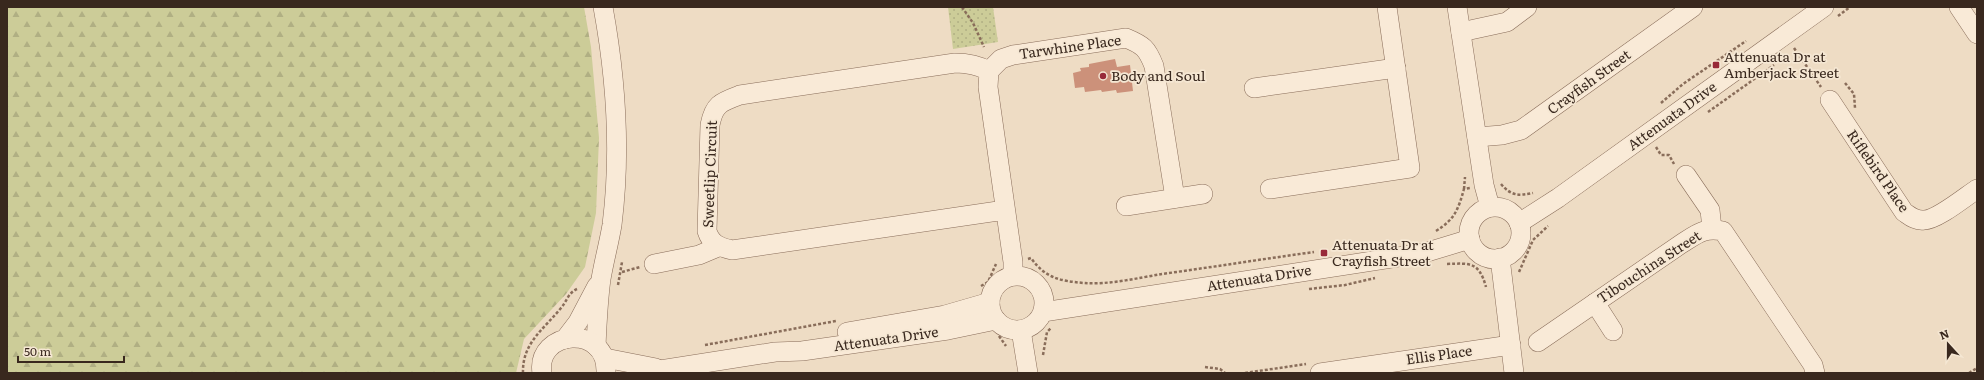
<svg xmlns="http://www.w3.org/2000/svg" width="1984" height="380" font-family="Literata,serif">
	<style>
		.forest { fill: url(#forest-firs) }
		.park { fill: url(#park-dots) }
		.building { fill: #cc917a }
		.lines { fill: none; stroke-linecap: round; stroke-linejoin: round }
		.minor-casing { stroke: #896d5a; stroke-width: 20 }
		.path { stroke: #896d5a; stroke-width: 2.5; stroke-dasharray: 3 2; stroke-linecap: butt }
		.minor { stroke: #f9ead7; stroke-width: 19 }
		.poi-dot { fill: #982a39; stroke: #f5e7d3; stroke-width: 1.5 }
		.labels { text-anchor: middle; stroke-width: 3.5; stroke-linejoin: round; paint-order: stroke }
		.street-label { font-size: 14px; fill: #39281e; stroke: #f5e7d3 }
		.poi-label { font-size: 14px; fill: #39281e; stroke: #f5e7d3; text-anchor: start }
	</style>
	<defs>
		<pattern id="forest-firs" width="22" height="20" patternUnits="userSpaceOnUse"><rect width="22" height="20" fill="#cccc98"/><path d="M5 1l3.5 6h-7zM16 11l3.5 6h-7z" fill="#b0af83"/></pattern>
		<pattern id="park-dots" width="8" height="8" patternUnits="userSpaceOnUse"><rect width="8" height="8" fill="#cccc98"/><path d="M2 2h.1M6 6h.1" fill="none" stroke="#b0af83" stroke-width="1.8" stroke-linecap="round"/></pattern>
	</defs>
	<rect width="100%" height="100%" fill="#eedcc4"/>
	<path class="forest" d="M7,7H584L591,47L599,138L596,213L585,267L566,294L524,339L516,373H7Z"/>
	<path class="park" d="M948,7H993L998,42L953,49Z"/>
	<path class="building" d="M1115,59L1117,67L1130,65L1133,91L1117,93L1116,90L1102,92L1101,90L1085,92L1084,87L1075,88L1073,73L1081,71L1080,68L1089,67V64Z"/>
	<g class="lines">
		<g class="minor-casing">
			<g id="minor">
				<path d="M1457,7L1484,185L1490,207"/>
				<path d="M1959,7L1977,34"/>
				<path d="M1461,32L1507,22L1527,7"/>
				<path d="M989,71L1001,59L1013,55L1126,38C1143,45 1147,48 1154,66L1175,198"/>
				<path d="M1254,88L1396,68"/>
				<path d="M1830,100L1904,212C1910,216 1915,221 1924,220C1937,220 1965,197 1977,189"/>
				<path d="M1477,137L1502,135L1521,130L1693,7"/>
				<path d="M1686,175L1710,210L1712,229"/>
				<path d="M1270,189L1410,168L1387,7"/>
				<path d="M1126,206L1203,194"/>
				<circle cx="1495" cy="233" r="26"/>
				<path d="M1005,210L732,250C719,247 711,244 707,231L710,125C714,104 721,102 740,95L955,63C968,63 978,65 989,71L988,87L1013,262V276"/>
				<path d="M1519,223L1558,198L1824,7"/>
				<path d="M1500,258L1514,373"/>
				<path d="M654,264L699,255L718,247"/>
				<circle cx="1017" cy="303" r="27"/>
				<path d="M1595,303L1613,331"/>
				<path d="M1043,312L1424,253L1470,239"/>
				<path d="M1021,330L1028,373"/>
				<path d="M847,332L945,315L990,302"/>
				<path d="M565,339L578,322L597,286"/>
				<path d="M1538,342L1681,244C1697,234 1704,227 1723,231L1813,365L1815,373"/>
				<path d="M596,346C597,324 598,301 601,279C604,261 609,243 612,225C621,153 616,78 603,7"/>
				<path d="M605,358L656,368"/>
				<path d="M542,373C535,330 608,323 606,373"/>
				<path d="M641,373L775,352L802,351L948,330L996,320"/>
				<path d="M1320,373L1511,345"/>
			</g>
		</g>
		<g class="path">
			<path d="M962,7L973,23L984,47"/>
			<path d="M1838,16L1850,7"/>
			<path d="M1794,48L1821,87"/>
			<path d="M1845,83L1854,94L1855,108"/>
			<path d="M1661,103L1683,84L1746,41"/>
			<path d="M1708,112L1774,65"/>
			<path d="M1656,147L1661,155H1669L1674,164"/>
			<path d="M1501,184C1511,196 1519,196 1533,193"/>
			<path d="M1464,189L1465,177"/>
			<path d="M1436,231C1455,219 1458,210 1464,189L1470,188"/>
			<path d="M1028,259L1031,258C1045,278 1060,281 1084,283C1108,285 1138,278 1162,274C1213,267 1263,259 1314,252"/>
			<path d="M1447,264C1471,263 1479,262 1486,287"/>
			<path d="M622,272L640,267"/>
			<path d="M1519,272L1533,240L1548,226"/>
			<path d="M618,285L622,262"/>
			<path d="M981,286L988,282L996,264"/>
			<path d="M1309,289L1345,285L1375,278"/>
			<path d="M999,336L1006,346"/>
			<path d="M705,345L836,321"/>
			<path d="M1043,355L1047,332L1051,328"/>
			<path d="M1205,367L1220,369L1225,373"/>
			<path d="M523,373C522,343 544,329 561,308C567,301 568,293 577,289"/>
			<path d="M1245,373L1306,364"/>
			<path d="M1969,373L1977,368"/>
		</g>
		<use href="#minor" class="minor"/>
	</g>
	<g class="poi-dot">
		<rect x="1712" y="61" width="8" height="8" rx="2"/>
		<circle cx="1103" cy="76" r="4"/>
		<rect x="1320" y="249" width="8" height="8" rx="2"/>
	</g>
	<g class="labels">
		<g class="street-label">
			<text transform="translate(1070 47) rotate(-8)" y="5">Tarwhine Place</text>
			<text transform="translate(1589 82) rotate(-36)" y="5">Crayfish Street</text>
			<text transform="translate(1672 116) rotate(-36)" y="5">Attenuata Drive</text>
			<text transform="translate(1878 171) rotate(55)" y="5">Riflebird Place</text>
			<text transform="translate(710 174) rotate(-88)" y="5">Sweetlip Circuit</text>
			<text transform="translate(1649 267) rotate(-33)" y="5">Tibouchina Street</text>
			<text transform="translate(1259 278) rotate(-9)" y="5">Attenuata Drive</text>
			<text transform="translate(886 339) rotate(-8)" y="5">Attenuata Drive</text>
			<text transform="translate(1439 355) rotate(-8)" y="5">Ellis Place</text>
		</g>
		<g class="poi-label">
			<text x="1724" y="62">Attenuata Dr at<tspan x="1724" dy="16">Amberjack Street</tspan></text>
			<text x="1111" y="81">Body and Soul</text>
			<text x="1332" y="250">Attenuata Dr at<tspan x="1332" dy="16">Crayfish Street</tspan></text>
		</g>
	</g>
	<rect width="1984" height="380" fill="none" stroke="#39281e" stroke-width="16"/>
	<g transform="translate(1948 344) rotate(339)" stroke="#f5e7d3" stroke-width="3" paint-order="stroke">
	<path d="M0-3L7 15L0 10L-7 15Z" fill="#39281e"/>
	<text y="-6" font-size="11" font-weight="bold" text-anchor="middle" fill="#39281e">N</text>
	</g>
	<path d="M18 356v6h106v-6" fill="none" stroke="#39281e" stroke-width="2"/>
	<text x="24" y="356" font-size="12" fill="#39281e" stroke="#f5e7d3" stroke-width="3" paint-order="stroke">50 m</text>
</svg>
